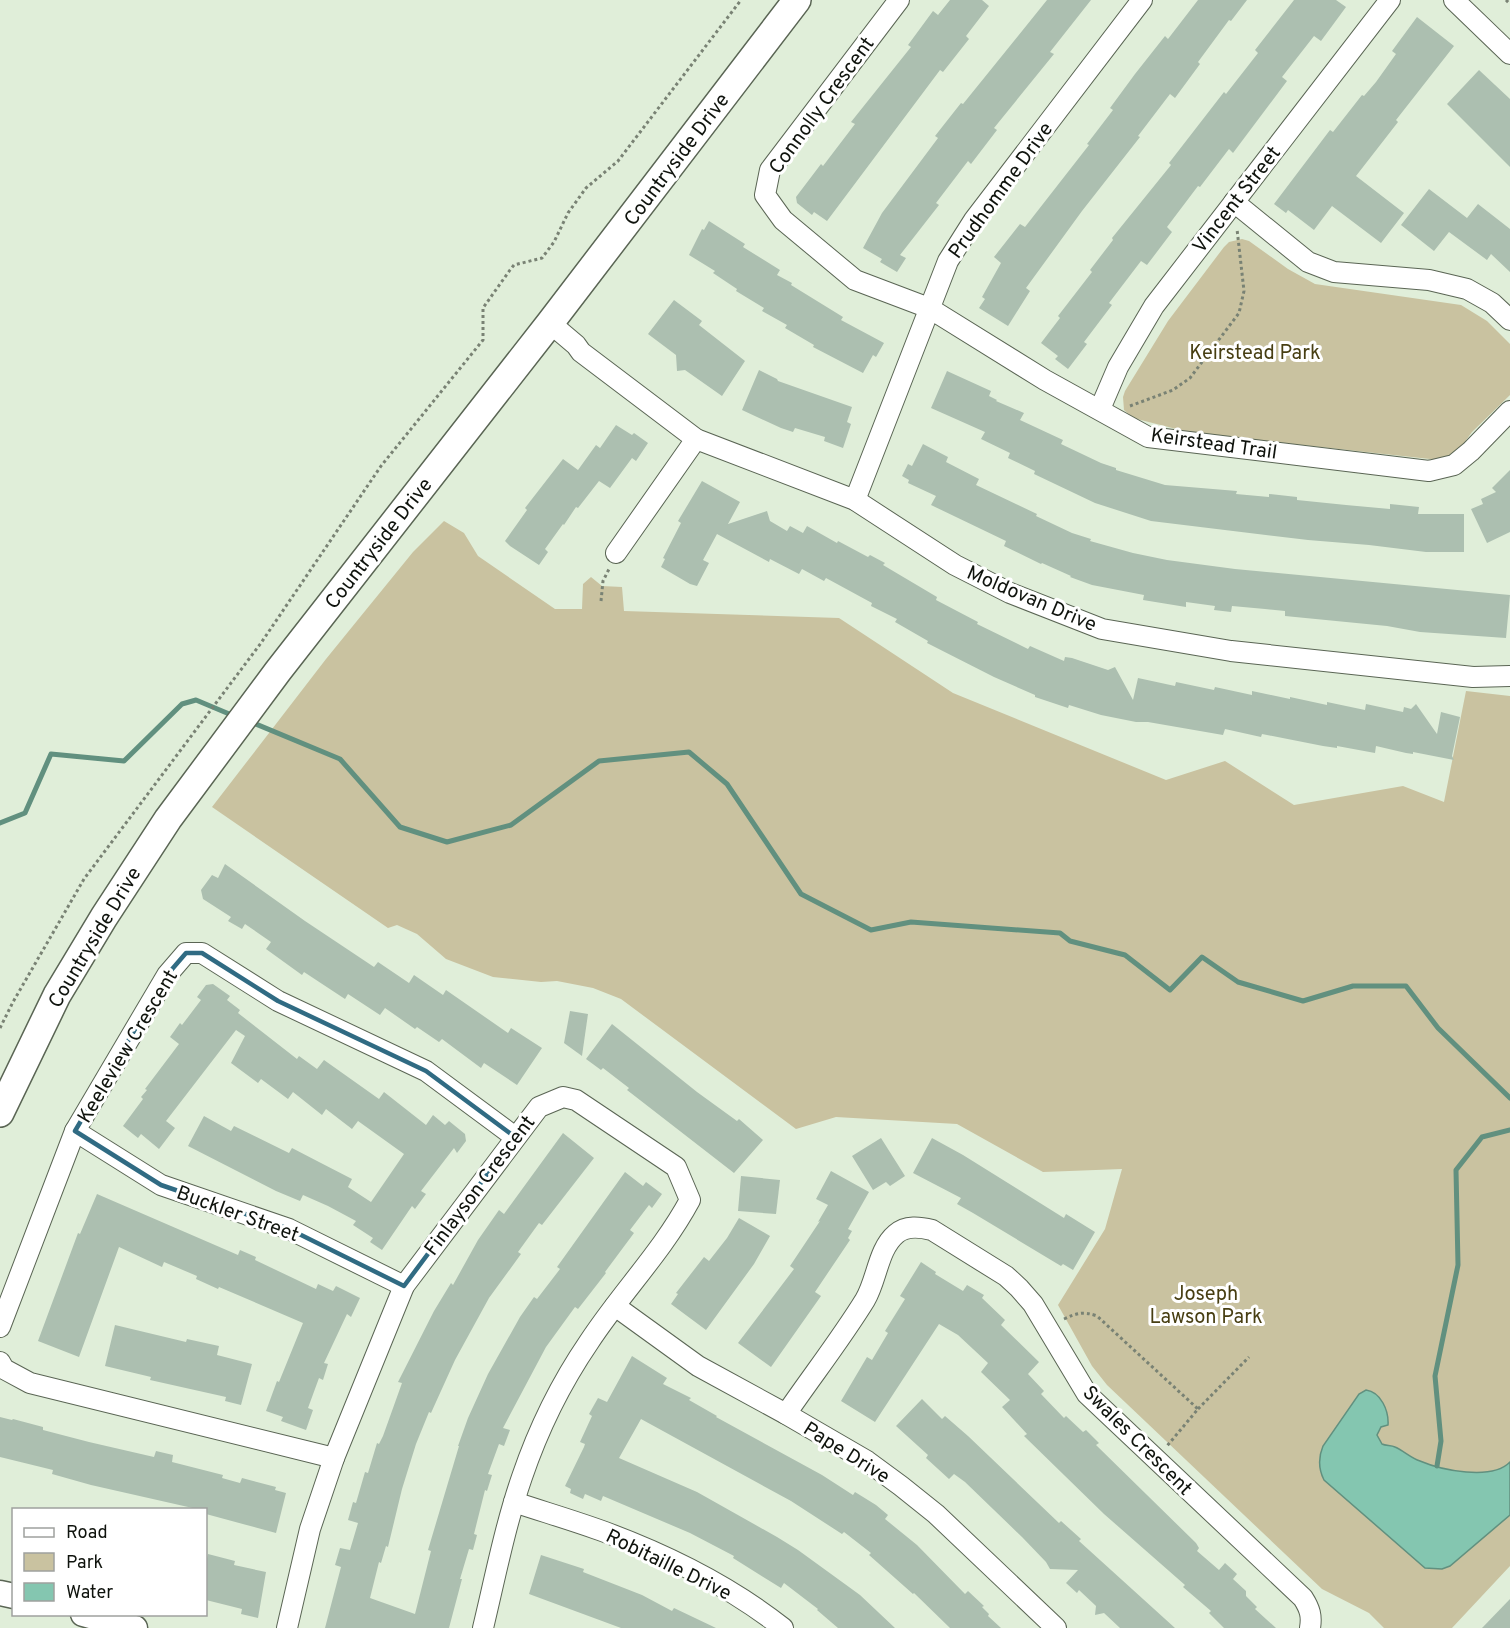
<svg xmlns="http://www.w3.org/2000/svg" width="1510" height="1628" font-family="Overpass,sans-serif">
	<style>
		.green { fill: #c9c2a0 }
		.water { fill: #84c6b0; stroke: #61907f; stroke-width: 1.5 }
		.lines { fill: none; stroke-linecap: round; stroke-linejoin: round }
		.stream { stroke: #61907f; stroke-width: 5 }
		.building { fill: #acbfb0 }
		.minor-casing { stroke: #5a6554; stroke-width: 22 }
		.tertiary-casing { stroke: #5a6554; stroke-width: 27 }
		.secondary-casing { stroke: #5a6554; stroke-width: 30 }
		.path { stroke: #798274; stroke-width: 3; stroke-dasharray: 3 3; stroke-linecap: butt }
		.minor { stroke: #fff; stroke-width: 20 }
		.tertiary { stroke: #fff; stroke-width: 24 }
		.secondary { stroke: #fff; stroke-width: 27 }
		.marked { fill: none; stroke: #306b83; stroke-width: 4.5; stroke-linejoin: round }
		.labels { text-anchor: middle; stroke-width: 6; stroke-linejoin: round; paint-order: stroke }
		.street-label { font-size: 20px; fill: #0f130d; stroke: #fff }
		.park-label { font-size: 20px; fill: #473e12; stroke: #fff }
	</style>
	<rect width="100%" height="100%" fill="#e0eed9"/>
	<g class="green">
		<path d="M1242,239L1249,241L1288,269L1315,284L1461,305L1487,321L1510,344V395L1472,432L1458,451L1452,456L1439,460L1192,433L1133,418L1124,410L1123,397L1125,391L1168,321L1224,247L1229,242Z"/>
		<path d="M444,521L464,533L478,556L555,609H582L583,584L591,577L602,586L622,587L624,611L839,618L953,693L1166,780L1225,761L1294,805L1403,786L1444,802L1466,691L1510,696V1566L1452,1628H1384L1369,1613L1322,1589L1107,1385L1092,1366L1058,1305L1105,1229L1122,1169L1043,1172L957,1124L836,1117L796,1129L621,999L593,988L557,981L541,982L493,977L446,959L417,934L397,925L388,928L212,807L326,659L413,552Z"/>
	</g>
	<path class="water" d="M1366,1390C1381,1392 1389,1411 1388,1425L1381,1427L1377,1435L1382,1444C1386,1446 1391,1445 1395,1447C1404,1451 1411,1458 1420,1461C1441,1470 1492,1481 1510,1462V1515L1450,1566L1442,1569L1425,1568L1324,1480C1318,1468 1318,1458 1323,1446L1359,1394Z"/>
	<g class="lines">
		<g class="stream">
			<path d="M251,722L340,759L400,827L447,842L511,825L599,761L689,752L727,784L801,894L871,930L911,922L1060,933L1070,941L1125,955L1170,990L1202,957L1238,982L1303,1001L1353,986H1406L1438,1028L1510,1098"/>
			<path d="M0,823L25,813L51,754L124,761L182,704L196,700L234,716"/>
			<path d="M1437,1466L1441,1441L1435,1376L1458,1265L1456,1170L1482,1137L1510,1130"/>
		</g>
	</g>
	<g class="building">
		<path d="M950,0H982L989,6L966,36L969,39L943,72L940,70L827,221L814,212L812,215L797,203L796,197L821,164L823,166L855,124L851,122L911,47L908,45L933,11L938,15Z"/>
		<path d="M1047,0H1091L1050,52L1054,54L994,128L997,130L971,164L968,161L936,203L939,205L900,255L906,258L897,272L880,262L882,259L863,248L882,213L938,138L935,136L961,103L963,104Z"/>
		<path d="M1198,0H1247L1231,21L1229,20L1198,62L1200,64L1175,98L1170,94L1138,136L1140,137L1082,211L1026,288L1030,291L1008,326L979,308L985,299L982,297L1001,263L994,257L1020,224L1025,227L1089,145L1087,144L1113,110L1110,108L1135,74L1165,36L1168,39Z"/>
		<path d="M1294,0H1336L1346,7L1321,41L1314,36L1282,77L1287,81L1233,153L1229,149L1200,187L1198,186L1167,227L1172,232L1147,265L1141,261L1109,303L1112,305L1084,342L1087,344L1068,369L1055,359L1058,356L1041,343L1060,318L1058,316L1092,272L1090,270L1113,240L1112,238L1171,165L1169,163L1224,92L1226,94L1258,53L1255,50Z"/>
		<path d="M1417,17L1454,46L1396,120L1398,122L1356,176L1404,213L1381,243L1332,206L1314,230L1288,210L1286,213L1274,204L1330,130L1333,132L1362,95L1364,96L1376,82L1396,54L1392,51Z"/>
		<path d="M1479,70L1510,99V167L1447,104Z"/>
		<path d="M1429,189L1467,218L1478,204L1510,229V272L1491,254L1487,260L1449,232L1434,251L1401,225Z"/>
		<path d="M709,221L745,244L743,247L780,270L777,275L792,283L791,285L843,317L841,320L884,343L876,357L873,355L863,373L813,347L814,345L785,328L787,325L762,311L764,308L736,291L737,289L713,273L715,271L689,255L702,229L704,230Z"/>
		<path d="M674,300L702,321L699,325L745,361L722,396L685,370L677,371L676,355L648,334Z"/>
		<path d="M759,370L777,379L778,381L852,407L847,422L851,424L843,448L824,441L825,437L795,428L793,432L781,428L742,410Z"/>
		<path d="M947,371L991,391L989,396L997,400L996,401L1024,413L1020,420L1063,440L1061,444L1101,463L1116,468V470L1165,485L1237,491L1236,494L1269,497V494L1297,497V500L1346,505L1390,509V504L1419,507L1418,514H1464V552H1426L1369,545L1308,540L1151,521L1095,503L1034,474L1035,471L1008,458L1010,453L981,439L985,432L931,408Z"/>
		<path d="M616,425L632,435L634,433L648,443L636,461L632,458L610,488L599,481L578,508L576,507L564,525L563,524L545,549L548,552L539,565L510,546L505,541L527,510L525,508L563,459L578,470L596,445L600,448Z"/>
		<path d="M923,444L948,457L946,462L979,479L976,485L1037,514L1036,516L1072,533L1091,539L1090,541L1133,553L1167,560L1235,569L1510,595L1506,638L1420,632L1387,626L1285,616V611L1265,609L1232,606L1231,612L1214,610L1215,606L1186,602V607L1143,600L1144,595L1092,585L1070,577L1071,576L1042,563L1041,564L1004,546L1006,541L931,505L936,496L908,483L909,480L902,476L908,464L912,466Z"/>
		<path d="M1510,470V532L1487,543L1471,509L1483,504L1481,499L1496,492L1492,488Z"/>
		<path d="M702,481L740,502L728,524L767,511L770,521L787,531L790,526L803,533L807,526L837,543L838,541L868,557L870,555L885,563L883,565L937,597L936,600L978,622L977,624L1028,649L1030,646L1064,661L1065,657L1072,658L1108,670L1115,667L1133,700L1138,678L1175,686L1176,682L1214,690L1215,687L1252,695V691L1290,699V697L1327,705V702L1365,710L1366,704L1403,712L1404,707L1411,709L1416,704L1437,734L1441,712L1460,717L1452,756L1454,760L1413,752V754L1406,753L1376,746L1375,753L1337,746V748L1323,746L1262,734L1261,737L1225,729L1223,735L1148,722H1136L1101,715L1069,705L1068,708L1035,697V695L994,677L927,643L928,641L895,622L897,619L871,606L872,603L826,578L824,581L802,569L799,574L770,559L769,562L717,534L703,560L709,563L697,586L690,584L661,567L665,559L663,558L681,523L678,521Z"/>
		<path d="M225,864L305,921L374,967L378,962L409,983L414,975L443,995L446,990L508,1033L511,1028L542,1048L517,1085L484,1063L481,1068L442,1039L439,1042L417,1027L415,1029L385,1008L380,1015L348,994L345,999L304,972L302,975L266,949L271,942L245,924L242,929L228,921L231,917L203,899L201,890L212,875L218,878Z"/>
		<path d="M213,984L230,996L227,1000L240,1010L238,1013L297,1059L299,1056L317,1069L324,1060L379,1099L384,1092L426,1125L433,1115L445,1125L449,1121L465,1134L466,1141L457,1153L454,1148L421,1191L426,1194L415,1209L412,1206L382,1250L370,1242L373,1238L353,1225L356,1221L328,1206L303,1195L300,1201L276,1191L188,1146L204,1116L231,1131L234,1126L289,1153L292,1148L319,1162L352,1179L348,1187L371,1202L404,1154L358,1121L352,1129L326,1109L322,1115L293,1092L288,1099L261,1079L258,1083L231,1063L245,1036L236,1030L166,1121L175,1128L159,1149L141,1134L138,1138L123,1126L143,1099L141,1097L147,1090L145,1089L179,1044L170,1037L180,1023L182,1025L201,1000L197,997L206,985Z"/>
		<path d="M570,1011L588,1014L582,1056L564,1043Z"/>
		<path d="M612,1024L697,1092L737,1121L739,1119L763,1140L734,1173L627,1090L629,1088L603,1068L601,1070L586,1059Z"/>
		<path d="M563,1133L594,1158L542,1225L539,1223L518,1252L521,1254L489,1298L455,1360L431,1413L429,1412L416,1444L402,1489L388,1547L386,1546L381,1563L379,1562L370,1598L415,1614L431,1551L428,1550L459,1446H458L468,1418L488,1374L520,1317L534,1297L537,1299L560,1269L557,1267L625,1172L643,1186L646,1182L662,1194L652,1208L649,1205L630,1230L634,1233L605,1272L606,1273L578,1309L575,1307L546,1347L503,1428L510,1430L504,1446L499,1444L488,1474L492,1475L487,1491L485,1490L474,1534L477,1535L473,1550L469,1549L460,1579H462L449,1628H325L341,1567L335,1565L340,1548L350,1550L358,1523L348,1520L353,1502L356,1503L365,1472L368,1473L377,1443L379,1444L383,1436L402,1383L398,1382L434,1311L451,1283L453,1285L478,1240L499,1210L504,1214Z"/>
		<path d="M881,1138L905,1176L890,1186L886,1182L873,1190L852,1156Z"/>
		<path d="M932,1138L963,1155L1064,1218L1066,1214L1095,1232L1073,1270L1063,1264L1061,1266L973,1213L957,1204L961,1198L913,1173Z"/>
		<path d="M831,1171L869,1192L848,1229L852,1231L848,1238L850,1240L815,1292L821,1296L771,1367L738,1343L794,1269L790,1266L820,1221L818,1222L828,1205L816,1199Z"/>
		<path d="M741,1176L780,1180L776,1214L738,1211Z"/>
		<path d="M97,1194L238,1255L240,1250L256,1257L255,1260L316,1289L318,1284L333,1291L336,1286L360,1298L351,1317L347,1314L324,1363L328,1364L323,1380L319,1378L308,1408L313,1410L306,1430L281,1421L283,1417L266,1411L277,1381L279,1382L303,1323L219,1287L218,1289L196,1279L197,1276L164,1262L162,1267L119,1247L79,1357L38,1341L78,1233L80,1234Z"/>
		<path d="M739,1218L770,1236L754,1264L706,1330L671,1304L678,1294L676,1293L704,1257L709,1261L727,1238Z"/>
		<path d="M921,1262L936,1272L935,1274L963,1291L967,1285L984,1295L982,1298L1005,1320L1001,1325L1039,1362L1028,1374L1044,1391L1041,1394L1064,1418L1066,1416L1083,1432L1086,1430L1099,1443L1096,1445L1196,1543L1199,1548L1197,1551L1219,1570L1225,1563L1237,1574L1233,1579L1246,1591V1596L1257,1607L1255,1609L1276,1628H1224L1209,1613L1211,1611L1183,1587L1185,1585L1104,1514L1024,1436L1027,1434L1002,1407L1010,1400L981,1372L988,1363L958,1335L939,1324L875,1422L841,1401L867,1357L872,1360L888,1333L885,1331L905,1299L900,1296Z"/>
		<path d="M115,1325L186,1342L187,1339L219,1346L217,1355L252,1364L241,1405L225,1401L226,1397L150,1380L151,1377L105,1366Z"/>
		<path d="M632,1356L667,1378L663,1384L691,1398L689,1400L717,1416L716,1417L822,1475L853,1495L855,1492L876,1505L888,1515L885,1519L917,1545L965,1594L968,1591L984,1606L982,1607L989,1614L988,1616L1001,1628H950L914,1593L913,1594L869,1555L871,1553L844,1532L842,1534L791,1501L641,1419L619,1458L697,1492L777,1537L798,1550L860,1595L895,1628H838L817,1610L818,1609L784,1583L781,1588L733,1558L734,1556L690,1533L603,1496L601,1501L585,1494L583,1499L570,1493L571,1489L565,1486L584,1447L585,1444L580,1442L592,1416L589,1414L598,1398L607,1402Z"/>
		<path d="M922,1399L942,1419L945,1416L968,1436L1059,1523L1061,1521L1081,1539L1079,1541L1175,1628H1120L1104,1613L1095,1615L1096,1606L1079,1590L1077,1593L1066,1583L1078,1570L1050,1569L1046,1562L1022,1537L965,1482L954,1474L949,1479L926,1458L928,1455L896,1426Z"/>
		<path d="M0,1417L12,1420L13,1419L43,1427V1430L89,1442L154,1457L156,1451L173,1455L172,1462L223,1475L222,1478L240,1483L242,1478L276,1487L275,1490L286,1493L276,1533L206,1514V1509H197L91,1485L52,1474L53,1470L0,1457Z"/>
		<path d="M208,1554L235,1561L234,1565L266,1572L258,1618L241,1614L242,1609L206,1600V1563Z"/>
		<path d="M541,1555L584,1569L583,1572L642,1595L672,1611L674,1608L716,1628H621L529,1594Z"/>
		<path d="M1510,1599V1628H1482Z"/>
	</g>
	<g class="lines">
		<g class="minor-casing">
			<g id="minor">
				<path d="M899,0L770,170L765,195L783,220L855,280L929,308L1045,380L1148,437L1429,471L1454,465L1471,451L1510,411"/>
				<path d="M1454,0L1510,54"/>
				<path d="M1234,202L1308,262L1334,272L1429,280L1467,289L1492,303L1510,320"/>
				<path d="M550,323L576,345L581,352L696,439L855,500L955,565L1010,593L1102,629L1231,651L1473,677L1510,676"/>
				<path d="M1100,409L1118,367L1154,306L1390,0"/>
				<path d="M855,500L948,261L974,220L1142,0"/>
				<path d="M616,553L696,439"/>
				<path d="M75,1131L161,1185L289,1229L404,1286"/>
				<path d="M615,1306L698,1366L786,1414L867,1461L901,1486L936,1514L1056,1628"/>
				<path d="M0,1327L75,1131L167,975L186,953H202L278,1001L426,1071L515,1137"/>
				<path d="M0,1362L4,1369L30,1383L334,1458"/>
				<path d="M786,1414C812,1376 841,1339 865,1300C877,1280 878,1249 896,1234C906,1225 920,1227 932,1230L1006,1276L1019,1288L1033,1304L1087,1394L1303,1598C1310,1609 1312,1616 1310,1628"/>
				<path d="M514,1502C544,1512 575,1521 605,1532C667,1555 731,1587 783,1628"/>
				<path d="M287,1628L310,1529L334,1458L404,1286L539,1107L563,1097L576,1100L676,1167L690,1200C662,1252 621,1293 589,1342C561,1383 538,1430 522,1477C505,1526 495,1578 483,1628"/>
			</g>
		</g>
		<g class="tertiary-casing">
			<g id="tertiary">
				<path d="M0,1593L14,1596"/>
				<path d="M83,1614L135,1628"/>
			</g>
		</g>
		<g class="secondary-casing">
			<path id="secondary" d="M0,1113L57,995L104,917L168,819L278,671L550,323L797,0"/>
		</g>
		<g class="path">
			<path d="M1506,0L1510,4"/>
			<path d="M1130,406L1173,390L1190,378L1239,313L1244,291L1237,229"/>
			<path d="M601,601L603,581L609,569"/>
			<path d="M0,1028L13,1002L84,879L261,643L381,466L483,340V308L510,270L514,265L542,258L554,242L568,213L586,188L618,161L741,0"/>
			<path d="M1064,1319C1077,1313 1083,1311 1097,1316L1198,1409L1167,1446"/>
			<path d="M1198,1409L1249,1357"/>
		</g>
		<use href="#minor" class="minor"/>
		<use href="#tertiary" class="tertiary"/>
		<use href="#secondary" class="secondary"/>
	</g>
	<path class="marked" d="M186,953H202L278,1001L426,1071L515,1137L404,1286L289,1229L161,1185L75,1131L167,975Z"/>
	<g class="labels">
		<g class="street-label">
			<text transform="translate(821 105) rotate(-54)" y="7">Connolly Crescent</text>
			<text transform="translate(676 159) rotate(-53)" y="7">Countryside Drive</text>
			<text transform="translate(1000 190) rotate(-54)" y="7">Prudhomme Drive</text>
			<text transform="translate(1236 199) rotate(-52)" y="7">Vincent Street</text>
			<text transform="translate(1214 443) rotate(8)" y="7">Keirstead Trail</text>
			<text transform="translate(378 543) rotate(-52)" y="7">Countryside Drive</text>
			<text transform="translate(1032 598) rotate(23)" y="7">Moldovan Drive</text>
			<text transform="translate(94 937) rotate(-59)" y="7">Countryside Drive</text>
			<text transform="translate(127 1046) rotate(-59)" y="7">Keeleview Crescent</text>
			<text transform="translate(479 1185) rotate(-53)" y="7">Finlayson Crescent</text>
			<text transform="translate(238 1213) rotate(20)" y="7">Buckler Street</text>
			<text transform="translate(1138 1440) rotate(45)" y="7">Swales Crescent</text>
			<text transform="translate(847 1452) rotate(32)" y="7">Pape Drive</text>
			<text transform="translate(669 1564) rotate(26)" y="7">Robitaille Drive</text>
		</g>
		<g class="park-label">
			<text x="1255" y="359">Keirstead Park</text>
			<text x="1206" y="1300">Joseph<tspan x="1206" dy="23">Lawson Park</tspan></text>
		</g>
	</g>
	<rect x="12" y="1508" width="195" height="108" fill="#ffffff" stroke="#9fa19e" stroke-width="1.5"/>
	<rect x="24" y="1528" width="30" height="9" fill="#ffffff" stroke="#9fa19e" stroke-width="1.5"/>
	<text x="66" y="1538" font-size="18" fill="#0f130d">Road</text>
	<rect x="24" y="1553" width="30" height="18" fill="#c9c2a0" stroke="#9fa19e" stroke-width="1.5"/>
	<text x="66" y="1568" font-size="18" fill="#0f130d">Park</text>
	<rect x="24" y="1583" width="30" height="18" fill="#84c6b0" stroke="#9fa19e" stroke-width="1.5"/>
	<text x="66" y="1598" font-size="18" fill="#0f130d">Water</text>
</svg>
